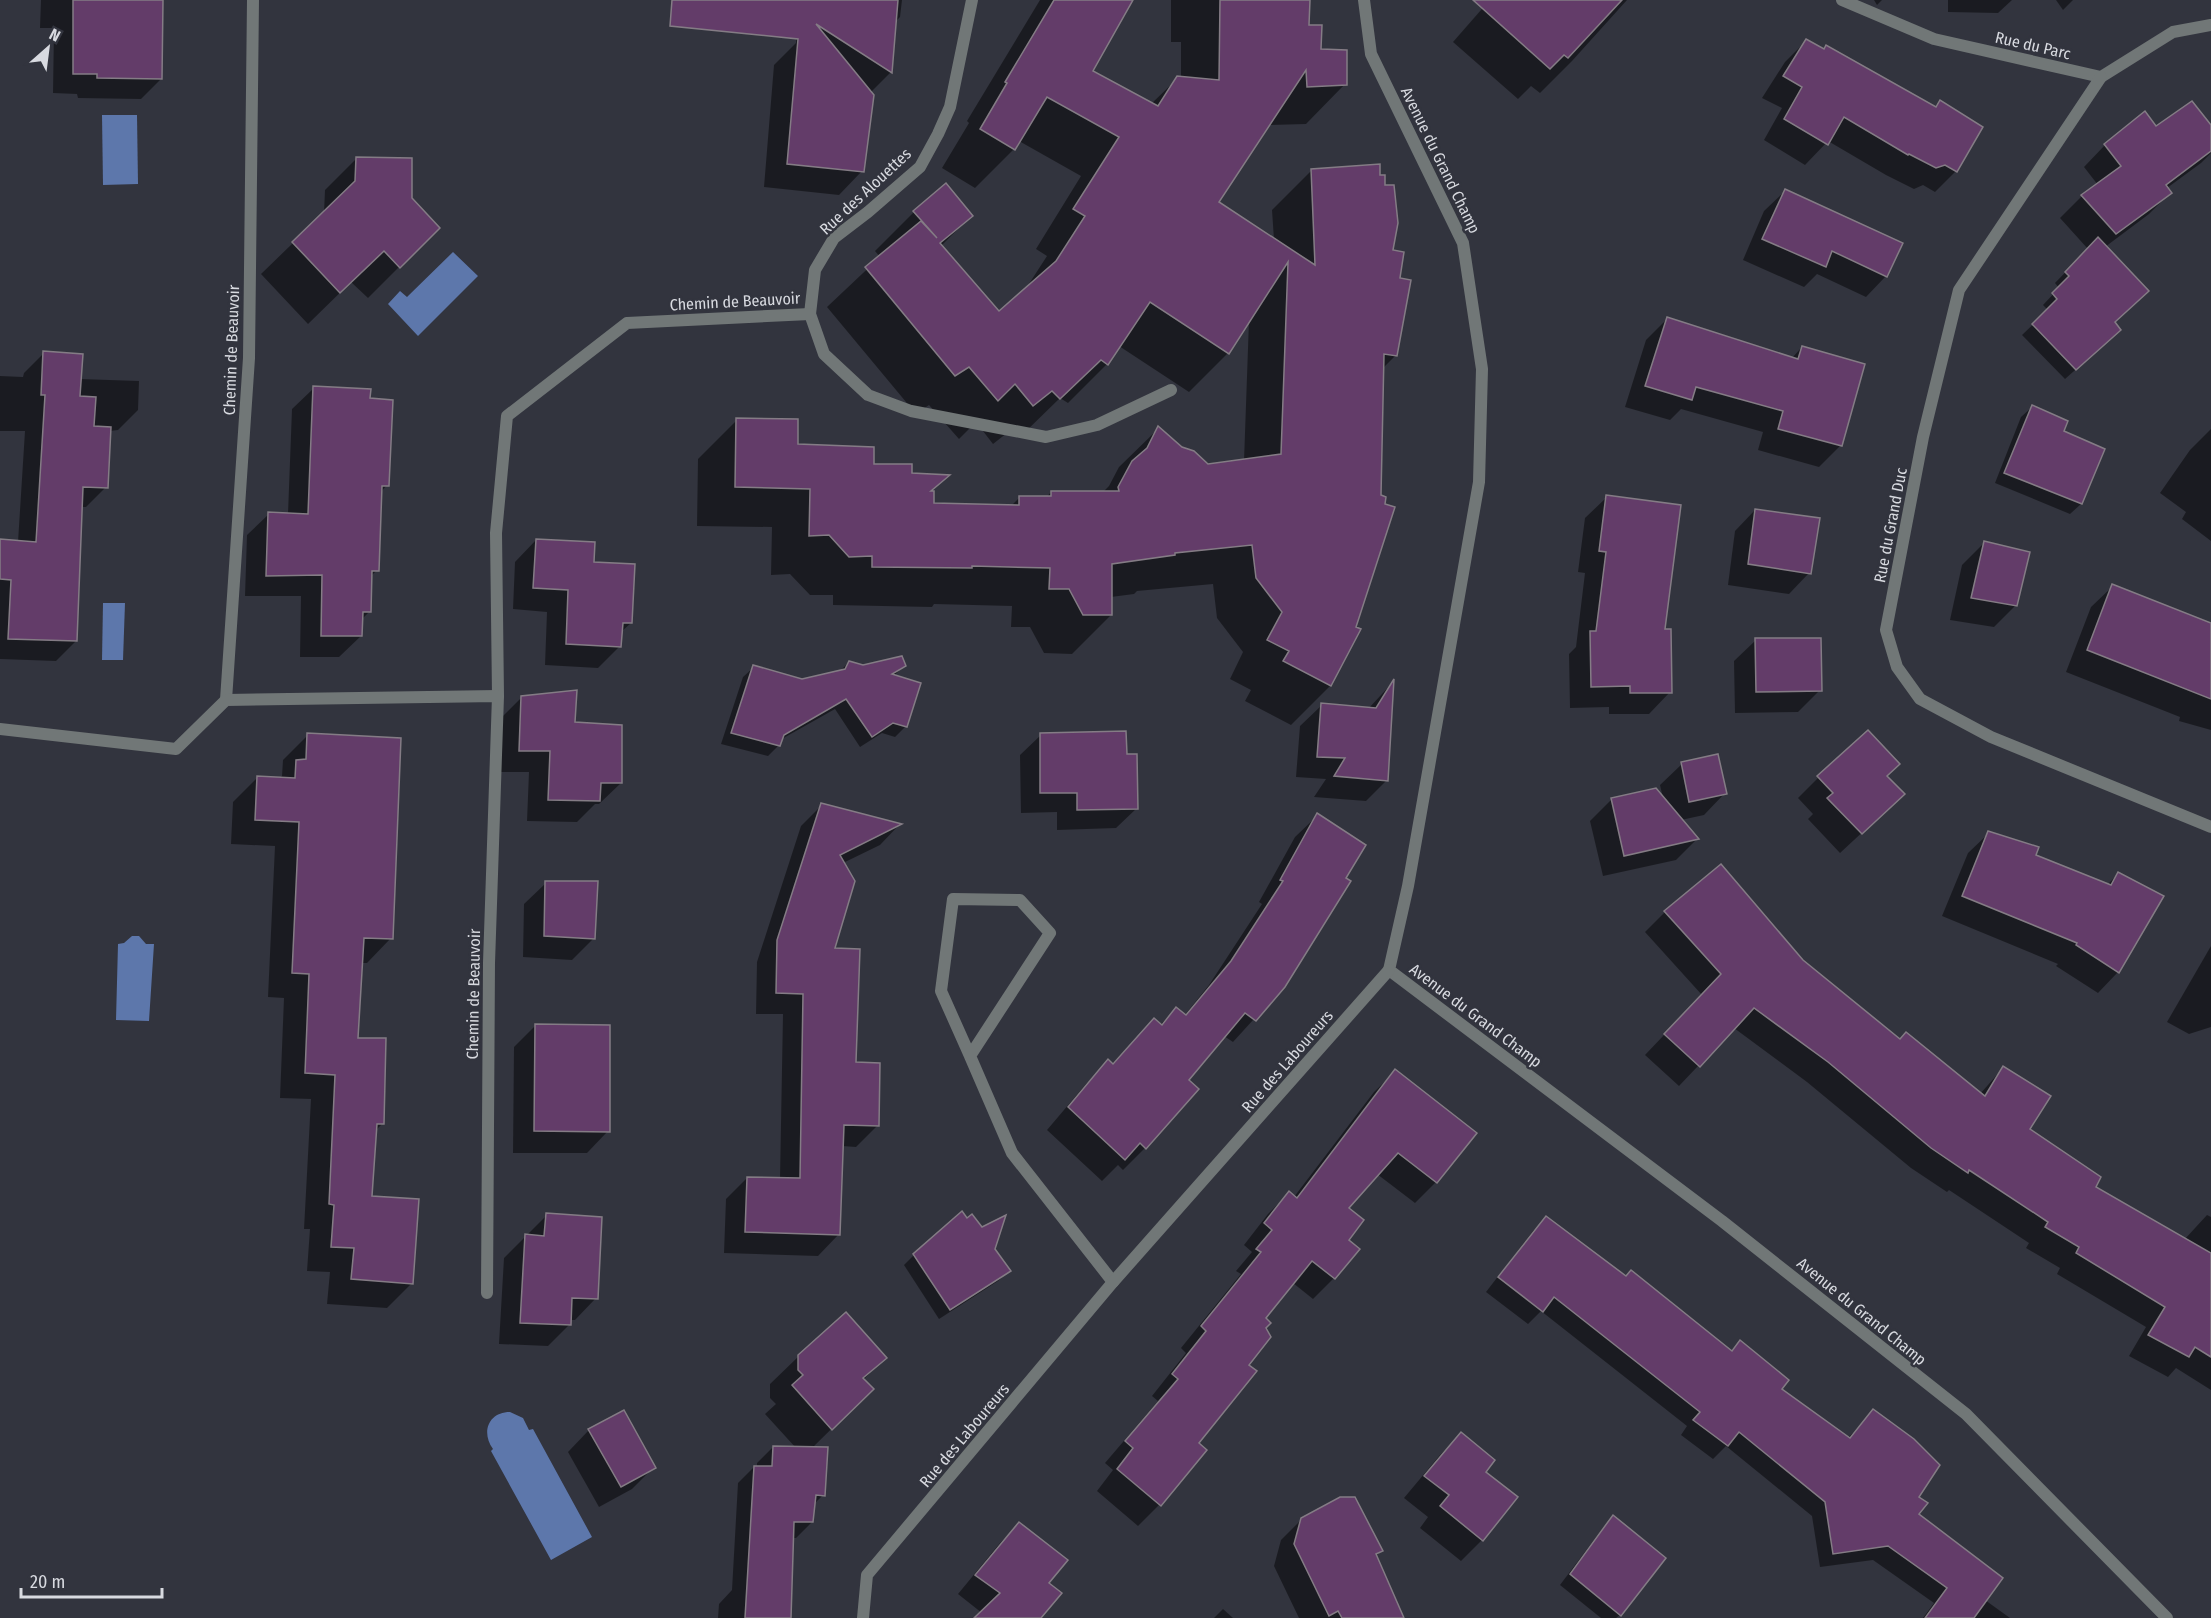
<svg xmlns="http://www.w3.org/2000/svg" width="2211" height="1618" font-family="'Fira Sans Condensed',sans-serif">
	<style>
		.water { fill: #5d77ab }
		.shadow { fill: #0007 }
		.building { fill: #633c69; stroke: #847c85; stroke-width: 1.5 }
		.lines { fill: none; stroke-linecap: round; stroke-linejoin: round }
		.minor { stroke: #717777; stroke-width: 12 }
		.labels { text-anchor: middle; stroke-width: 5; stroke-linejoin: round; paint-order: stroke }
		.street-label { font-size: 16px; fill: #d8dae0; stroke: #32343e }
	</style>
	<rect width="100%" height="100%" fill="#32343e"/>
	<g class="water">
		<path d="M102,115H137L138,184L103,185Z"/>
		<path d="M453,252L478,276L418,336L388,304L400,291L407,297Z"/>
		<path d="M103,603H125L123,660H102Z"/>
		<path d="M132,936H139L146,944H154L149,1021L116,1020L118,944L124,943Z"/>
		<path d="M510,1412L523,1418L529,1430L533,1429L592,1537L551,1560L491,1451L493,1449C481,1433 488,1412 510,1412Z"/>
	</g>
	<g class="shadow">
		<path d="M41,0H161V79L141,99L78,98L77,94L53,93L54,28H40Z"/>
		<path d="M806,0H902L900,17L895,22L891,72L870,93L862,171L839,195L764,187L774,65L796,43L798,18Z"/>
		<path d="M1040,0H1133L1091,72L1151,104L1178,78H1181V42H1171V0H1308V26L1319,50L1345,84L1306,124L1268,125L1217,203L1274,240L1272,210L1311,171L1378,177L1391,252L1399,279L1396,355L1382,369L1354,628L1359,630L1330,686L1291,725L1245,701L1251,690L1230,679L1243,652L1217,618L1213,584L1137,591L1134,594L1111,597V615L1072,654L1044,653L1030,627H1011L1012,606L934,604L932,607L833,605V595H810L790,574L771,575L772,527L697,526L698,459L737,420L796,446L911,474L947,476L933,490V505L1011,506L1020,497L1046,498L1051,492H1103L1109,486L1119,467L1158,429L1181,449L1207,466L1244,461L1249,320L1228,353L1189,392L1119,346L1107,364L1068,403L1060,398L1020,437L1012,429L993,444L976,422L959,439L929,405L916,414L827,307L880,257L875,251L914,212L971,216L941,246L999,313L1025,290L1047,256L1036,249L1081,176L1019,141L1014,149L975,188L942,168L969,123L967,121Z"/>
		<path d="M1485,0H1627L1572,61L1540,93L1531,86L1518,99L1453,42L1488,2Z"/>
		<path d="M1874,0H1882L1877,5Z"/>
		<path d="M1948,0H2012L1998,13L1948,12Z"/>
		<path d="M2056,0H2073L2063,10Z"/>
		<path d="M1806,41L1823,50L1826,47L1934,108L1940,102L1956,171L1935,192L1923,185L1914,189L1886,175L1828,141L1805,165L1764,140L1782,108L1762,98L1785,62Z"/>
		<path d="M2211,127V153L2201,163L2167,188L2170,193L2149,214L2105,247L2114,323L2109,340L2065,379L2022,335L2048,310L2043,305L2059,288L2055,283L2088,249L2060,218L2082,196L2098,185L2084,167L2105,145L2156,128Z"/>
		<path d="M357,158L410,198L438,228L368,298L351,282L308,324L261,274L324,213L325,190Z"/>
		<path d="M1785,191L1886,276L1866,297L1817,274L1804,287L1743,260L1764,211Z"/>
		<path d="M1667,319L1792,358L1802,347L1863,365L1840,446L1819,467L1758,450L1763,432L1681,409L1670,420L1625,407L1646,340Z"/>
		<path d="M44,353L80,379L139,381L138,410L118,430L110,431L106,487L86,507H80L76,641L56,661L0,659V540L18,542L25,431H0V376L23,377L24,373Z"/>
		<path d="M314,388L387,485L380,493L377,570L370,577V611L361,620V636L339,657H300L301,596H245L247,535L269,514H288L292,409Z"/>
		<path d="M2032,407L2062,432L2103,449L2081,504L2070,514L1995,483L2021,417Z"/>
		<path d="M2211,429V541L2182,519L2186,512L2160,493L2190,450Z"/>
		<path d="M1607,497L1663,631L1670,692L1649,714H1609V707L1570,708L1569,654L1576,647L1585,573L1578,572L1585,518Z"/>
		<path d="M1755,510L1809,573L1789,594L1728,585L1735,531Z"/>
		<path d="M536,540L631,623L621,632L620,646L598,668L545,665L547,612L513,609L515,562Z"/>
		<path d="M1984,543L2016,605L1994,627L1950,620L1962,565Z"/>
		<path d="M2113,586L2211,640V730L2179,721L2180,717L2066,672L2091,607Z"/>
		<path d="M1756,640L1820,690L1798,712L1735,713L1734,661Z"/>
		<path d="M849,662L863,667L904,665L894,676L906,726L895,737L882,733L860,747L835,709L780,740L779,745L768,756L721,744L743,677L754,667L802,681L839,672Z"/>
		<path d="M1393,682L1387,780L1366,801L1314,797L1326,779L1296,777L1300,726L1322,705L1369,708Z"/>
		<path d="M522,697L574,724L621,783L599,804H595L577,822L527,821L529,772H498L500,719Z"/>
		<path d="M308,735L391,938L367,963H361L356,1040L382,1124L375,1131L370,1197L412,1283L387,1308L327,1304L330,1272L307,1271L310,1229H304L311,1099L280,1098L284,998L268,997L275,846L231,844L233,802L258,777L279,779L282,776L283,760Z"/>
		<path d="M1041,735L1126,756L1137,808L1116,828L1057,830V812L1021,813L1020,755Z"/>
		<path d="M1682,764L1725,793L1704,815L1681,820L1697,839L1676,860L1603,876L1590,821L1612,799L1663,798L1660,785Z"/>
		<path d="M1886,776L1882,814L1840,853L1808,819L1813,814L1798,798L1818,778Z"/>
		<path d="M822,805L899,825L880,845L843,863L833,949L855,1064L877,1126L856,1147L842,1146L839,1234L818,1256L724,1253L726,1199L747,1178L780,1179L783,1014H756L757,962L801,826Z"/>
		<path d="M1318,815L1284,986L1233,1042L1224,1036L1187,1081L1145,1148L1123,1170L1118,1165L1102,1181L1047,1130L1086,1084L1108,1062L1111,1065L1154,1020L1160,1025L1176,1009L1184,1016L1209,985L1262,904L1259,902L1295,837Z"/>
		<path d="M1989,833L2034,856L2107,885L2118,874V972L2098,993L2056,966L2058,964L1942,916L1968,853Z"/>
		<path d="M546,883L594,938L572,960L523,957L524,904Z"/>
		<path d="M1665,912L1802,961L1900,1041L1980,1094L2003,1068L2028,1129L2094,1188L2184,1240L2207,1215L2211,1217V1390L2176,1368L2168,1377L2129,1356L2146,1327L2057,1274L2060,1268L2026,1248L2029,1243L1949,1190L1947,1192L1911,1168L1807,1082L1734,1028L1679,1086L1645,1055L1702,995L1645,932Z"/>
		<path d="M2211,946V1027L2189,1034L2167,1022Z"/>
		<path d="M535,1026L608,1131L587,1153H513L514,1047Z"/>
		<path d="M1396,1071L1436,1182L1415,1203L1377,1174L1347,1208V1240L1334,1278L1313,1299L1293,1283L1264,1319V1328L1247,1365L1196,1443L1205,1450L1159,1505L1138,1526L1097,1491L1113,1470L1105,1463L1158,1401L1152,1396L1186,1353L1181,1348L1241,1274L1236,1271L1252,1252L1244,1245L1268,1214L1289,1193L1294,1197L1374,1092Z"/>
		<path d="M547,1215L596,1298L575,1320H570L569,1325L548,1346L499,1344L504,1258Z"/>
		<path d="M1547,1218L1625,1278L1730,1352L1740,1342L1780,1389L1848,1438L1873,1411L1917,1497V1515L1985,1600L2010,1618H1923L1934,1603L1873,1560L1820,1567L1812,1516L1726,1446L1713,1459L1681,1435L1687,1426L1541,1311L1528,1324L1486,1292L1533,1231Z"/>
		<path d="M993,1250L1009,1271L998,1281L939,1319L904,1265L914,1255Z"/>
		<path d="M799,1356L885,1358L863,1380L872,1389L812,1448L823,1495L813,1505L812,1522L796,1538H792L790,1618H718L719,1604L732,1590L738,1483L754,1467H757V1463L773,1447L796,1448L765,1414L776,1404L770,1398V1384Z"/>
		<path d="M589,1430L654,1467L632,1489L599,1507L568,1452Z"/>
		<path d="M1461,1434L1484,1472L1482,1540L1461,1561L1420,1528L1428,1517L1404,1498L1440,1455Z"/>
		<path d="M1613,1517L1620,1615L1616,1618H1601L1560,1585L1603,1528Z"/>
		<path d="M1302,1519L1382,1550L1375,1557L1366,1604L1341,1618H1299L1274,1566L1281,1540Z"/>
		<path d="M1019,1524L1047,1583L1039,1618H977L982,1613L958,1594L1000,1543Z"/>
		<path d="M1223,1609L1233,1618H1214Z"/>
	</g>
	<g class="building">
		<path d="M73,0H163L162,79L97,78V74H73Z"/>
		<path d="M672,0H898L892,73L816,24L874,95L864,172L787,164L798,39L670,26Z"/>
		<path d="M1054,0H1133L1093,71L1158,106L1177,76L1219,80L1220,0H1310L1309,25H1322L1321,49L1347,50V85L1307,87L1306,70L1219,202L1315,265L1311,169L1380,164V175H1385V185H1394L1398,223L1393,250L1404,252L1400,278L1411,280L1397,356L1384,354L1381,495L1386,497L1385,504L1395,507L1356,627L1361,629L1331,686L1283,661L1289,651L1267,640L1282,612L1256,578L1252,545L1175,553V555L1112,564V615H1083L1069,589H1049L1050,568L972,566V568L872,567V556L849,557L829,535L809,536L810,489L735,487L736,418L798,419V444L874,447V464H912V473L950,475L931,491H934V503L1019,505V496H1051V491H1119L1118,487L1132,461L1147,448L1158,426L1182,447L1194,451L1208,464L1281,454L1288,262L1229,354L1150,302L1108,365L1101,360L1060,399L1052,391L1033,406L1015,384L998,401L969,367L955,376L865,267L921,221L937,238L913,211L946,183L973,216L940,243L999,311L1056,261L1085,216L1073,209L1119,137L1047,97L1015,150L980,129L1007,83L1005,82Z"/>
		<path d="M1473,0H1622L1568,58L1564,55L1550,69Z"/>
		<path d="M1806,39L1824,49L1826,45L1936,107L1940,100L1983,127L1957,172L1945,165L1936,168L1909,154L1908,155L1844,117L1828,145L1784,119L1802,87L1783,76Z"/>
		<path d="M2192,101L2211,125V151L2166,185L2172,193L2116,234L2081,195L2121,166L2104,144L2145,111L2156,126Z"/>
		<path d="M356,157L412,158V198L440,228L400,268L384,251L340,293L292,242L355,181Z"/>
		<path d="M1785,189L1903,243L1887,277L1832,251L1826,267L1762,239Z"/>
		<path d="M2098,237L2149,291L2115,322L2121,330L2076,370L2032,324L2057,299L2052,293L2069,276L2065,272Z"/>
		<path d="M1667,317L1798,359L1802,346L1865,364L1842,446L1778,429L1783,411L1696,387L1692,400L1645,386Z"/>
		<path d="M43,351L83,354L80,396L96,397L94,426L111,427L108,488L83,487L77,641L8,639L11,580L0,579V539L36,542L45,395H41Z"/>
		<path d="M313,386L371,389L370,398L393,400L389,486H382L379,571H372L371,612H363L362,636H321L322,575L266,576L268,512L308,514Z"/>
		<path d="M2032,405L2068,421L2064,431L2105,449L2082,504L2004,473Z"/>
		<path d="M1606,495L1681,505L1665,629H1671L1672,693H1630V686L1591,687L1590,631H1596L1606,552L1599,551Z"/>
		<path d="M1755,509L1820,518L1811,574L1748,564Z"/>
		<path d="M536,539L595,542L594,562L635,564L632,623H623L621,647L566,644L568,590L533,588Z"/>
		<path d="M1984,541L2030,552L2017,606L1971,598Z"/>
		<path d="M2112,584L2211,623V699L2087,650Z"/>
		<path d="M1755,638H1821L1822,691L1756,692Z"/>
		<path d="M902,656L906,666L892,674L921,683L907,727L893,723L872,737L846,699L784,735L780,746L731,733L753,665L802,679L845,669L849,661L863,665Z"/>
		<path d="M1394,679L1388,781L1334,776L1345,758L1317,757L1321,703L1376,708Z"/>
		<path d="M577,690L575,722L622,725V783H601L600,801L548,800L550,751H519L521,696Z"/>
		<path d="M1868,730L1900,764L1887,776L1905,794L1862,834L1827,798L1833,793L1817,776Z"/>
		<path d="M1126,731L1127,754H1137L1138,809L1077,810V793H1040V733Z"/>
		<path d="M307,733L401,738L393,939L364,938L358,1038H386L384,1124H377L372,1196L419,1199L413,1284L351,1279L354,1248L331,1247L334,1205L329,1204L335,1075L305,1073L309,974L292,973L299,822L255,820L257,776L295,778L296,760L306,759Z"/>
		<path d="M1718,754L1727,794L1689,802L1681,762Z"/>
		<path d="M1656,788L1699,839L1624,856L1611,798Z"/>
		<path d="M821,803L902,824L840,855L855,881L835,948L860,949L856,1062L880,1063L879,1126L844,1125L840,1235L745,1232L747,1177L800,1178L803,994L776,993L777,940Z"/>
		<path d="M1317,813L1366,845L1346,878L1351,881L1285,987L1256,1021L1245,1013L1189,1080L1199,1089L1146,1149L1140,1143L1125,1160L1068,1107L1108,1059L1113,1064L1154,1018L1162,1025L1176,1007L1186,1015L1231,961L1283,881L1280,880Z"/>
		<path d="M1988,831L2039,847L2036,855L2111,885L2118,872L2164,896L2119,973L2076,945L2077,943L1962,896Z"/>
		<path d="M1721,864L1803,960L1900,1039L1906,1032L1985,1096L2003,1066L2051,1096L2030,1129L2101,1177L2096,1187L2211,1253V1357L2195,1347L2189,1357L2148,1335L2165,1307L2076,1253L2079,1247L2045,1227L2048,1222L1969,1170L1968,1173L1931,1148L1828,1062L1754,1008L1700,1067L1664,1034L1721,974L1664,911Z"/>
		<path d="M545,881H598L595,939L544,936Z"/>
		<path d="M535,1024L610,1025V1132L534,1131Z"/>
		<path d="M1395,1069L1477,1133L1437,1183L1398,1153L1349,1208L1364,1220L1349,1240L1360,1249L1335,1279L1312,1261L1266,1318L1271,1323L1266,1328L1271,1337L1249,1365L1257,1371L1199,1443L1207,1450L1161,1506L1117,1469L1133,1448L1125,1441L1178,1379L1172,1374L1206,1331L1201,1326L1261,1252L1256,1249L1272,1230L1264,1223L1289,1191L1297,1198Z"/>
		<path d="M962,1211L967,1218L972,1214L982,1227L1006,1215L995,1249L1011,1271L950,1310L913,1254Z"/>
		<path d="M546,1213L602,1217L598,1299L572,1298L571,1325L520,1323L525,1234L544,1236Z"/>
		<path d="M1546,1216L1626,1276L1631,1270L1732,1351L1740,1340L1789,1380L1782,1389L1850,1438L1873,1409L1914,1439L1940,1465L1919,1497L1928,1503L1919,1514L2003,1578L1974,1618H1925L1947,1588L1888,1546L1833,1554L1825,1502L1739,1432L1728,1446L1693,1420L1700,1412L1554,1297L1543,1312L1498,1277Z"/>
		<path d="M846,1312L887,1358L863,1378L874,1389L832,1430L792,1385L803,1375L798,1370V1355Z"/>
		<path d="M624,1410L656,1468L621,1487L588,1429Z"/>
		<path d="M1461,1432L1495,1460L1486,1472L1518,1497L1483,1541L1440,1506L1449,1495L1424,1476Z"/>
		<path d="M773,1446L828,1447L825,1496L816,1495L813,1522H794L791,1618H745L754,1466H772Z"/>
		<path d="M1340,1497H1355L1383,1551L1376,1554L1404,1618H1342L1338,1611L1329,1616L1294,1544L1301,1518Z"/>
		<path d="M1613,1515L1666,1558L1621,1616L1570,1574Z"/>
		<path d="M1019,1522L1068,1560L1049,1583L1062,1593L1041,1618H974L1000,1593L975,1575Z"/>
	</g>
	<g class="lines">
		<g class="minor">
			<path d="M972,0L950,107L938,134L920,167L868,212L834,238L815,270L810,314L824,354L868,395L911,411L1046,437L1097,425L1171,390"/>
			<path d="M1364,0L1371,54L1463,243L1482,369L1479,482L1408,886L1389,970L1722,1221L1966,1414L2167,1618"/>
			<path d="M1842,0L1934,39L2101,77L2173,32L2211,25"/>
			<path d="M2101,77L1959,290L1923,437L1886,630L1897,667L1920,699L1991,737L2211,827"/>
			<path d="M498,696L496,533L507,416L627,323L810,314"/>
			<path d="M226,700L249,358L253,0"/>
			<path d="M0,729L176,749L226,700L498,696L489,963L487,1293"/>
			<path d="M970,1056L941,991L953,899L1020,900L1050,933L970,1056L1012,1153L1113,1282"/>
			<path d="M863,1618L867,1575L1113,1282L1389,970"/>
		</g>
	</g>
	<g class="labels">
		<g class="street-label">
			<text transform="translate(2033 45) rotate(13)" y="6">Rue du Parc</text>
			<text transform="translate(1441 160) rotate(64)" y="6">Avenue du Grand Champ</text>
			<text transform="translate(865 191) rotate(-43)" y="6">Rue des Alouettes</text>
			<text transform="translate(735 301) rotate(-3)" y="6">Chemin de Beauvoir</text>
			<text transform="translate(231 350) rotate(-88)" y="6">Chemin de Beauvoir</text>
			<text transform="translate(1890 525) rotate(-79)" y="6">Rue du Grand Duc</text>
			<text transform="translate(473 994) rotate(-89)" y="6">Chemin de Beauvoir</text>
			<text transform="translate(1476 1015) rotate(37)" y="6">Avenue du Grand Champ</text>
			<text transform="translate(1287 1061) rotate(-49)" y="6">Rue des Laboureurs</text>
			<text transform="translate(1862 1311) rotate(39)" y="6">Avenue du Grand Champ</text>
			<text transform="translate(964 1435) rotate(-50)" y="6">Rue des Laboureurs</text>
		</g>
	</g>
	<g transform="translate(48 48) rotate(28)" stroke="#32343e" stroke-width="4.5" paint-order="stroke">
	<path d="M0-4.5L10 22L0 15L-10 22Z" fill="#d8dae0"/>
	<text y="-9" font-size="16" font-weight="bold" text-anchor="middle" fill="#d8dae0">N</text>
	</g>
	<path d="M21 1588v9h141v-9" fill="none" stroke="#d8dae0" stroke-width="3"/>
	<text x="30" y="1588" font-size="18" fill="#d8dae0" stroke="#32343e" stroke-width="4.5" paint-order="stroke">20 m</text>
</svg>
